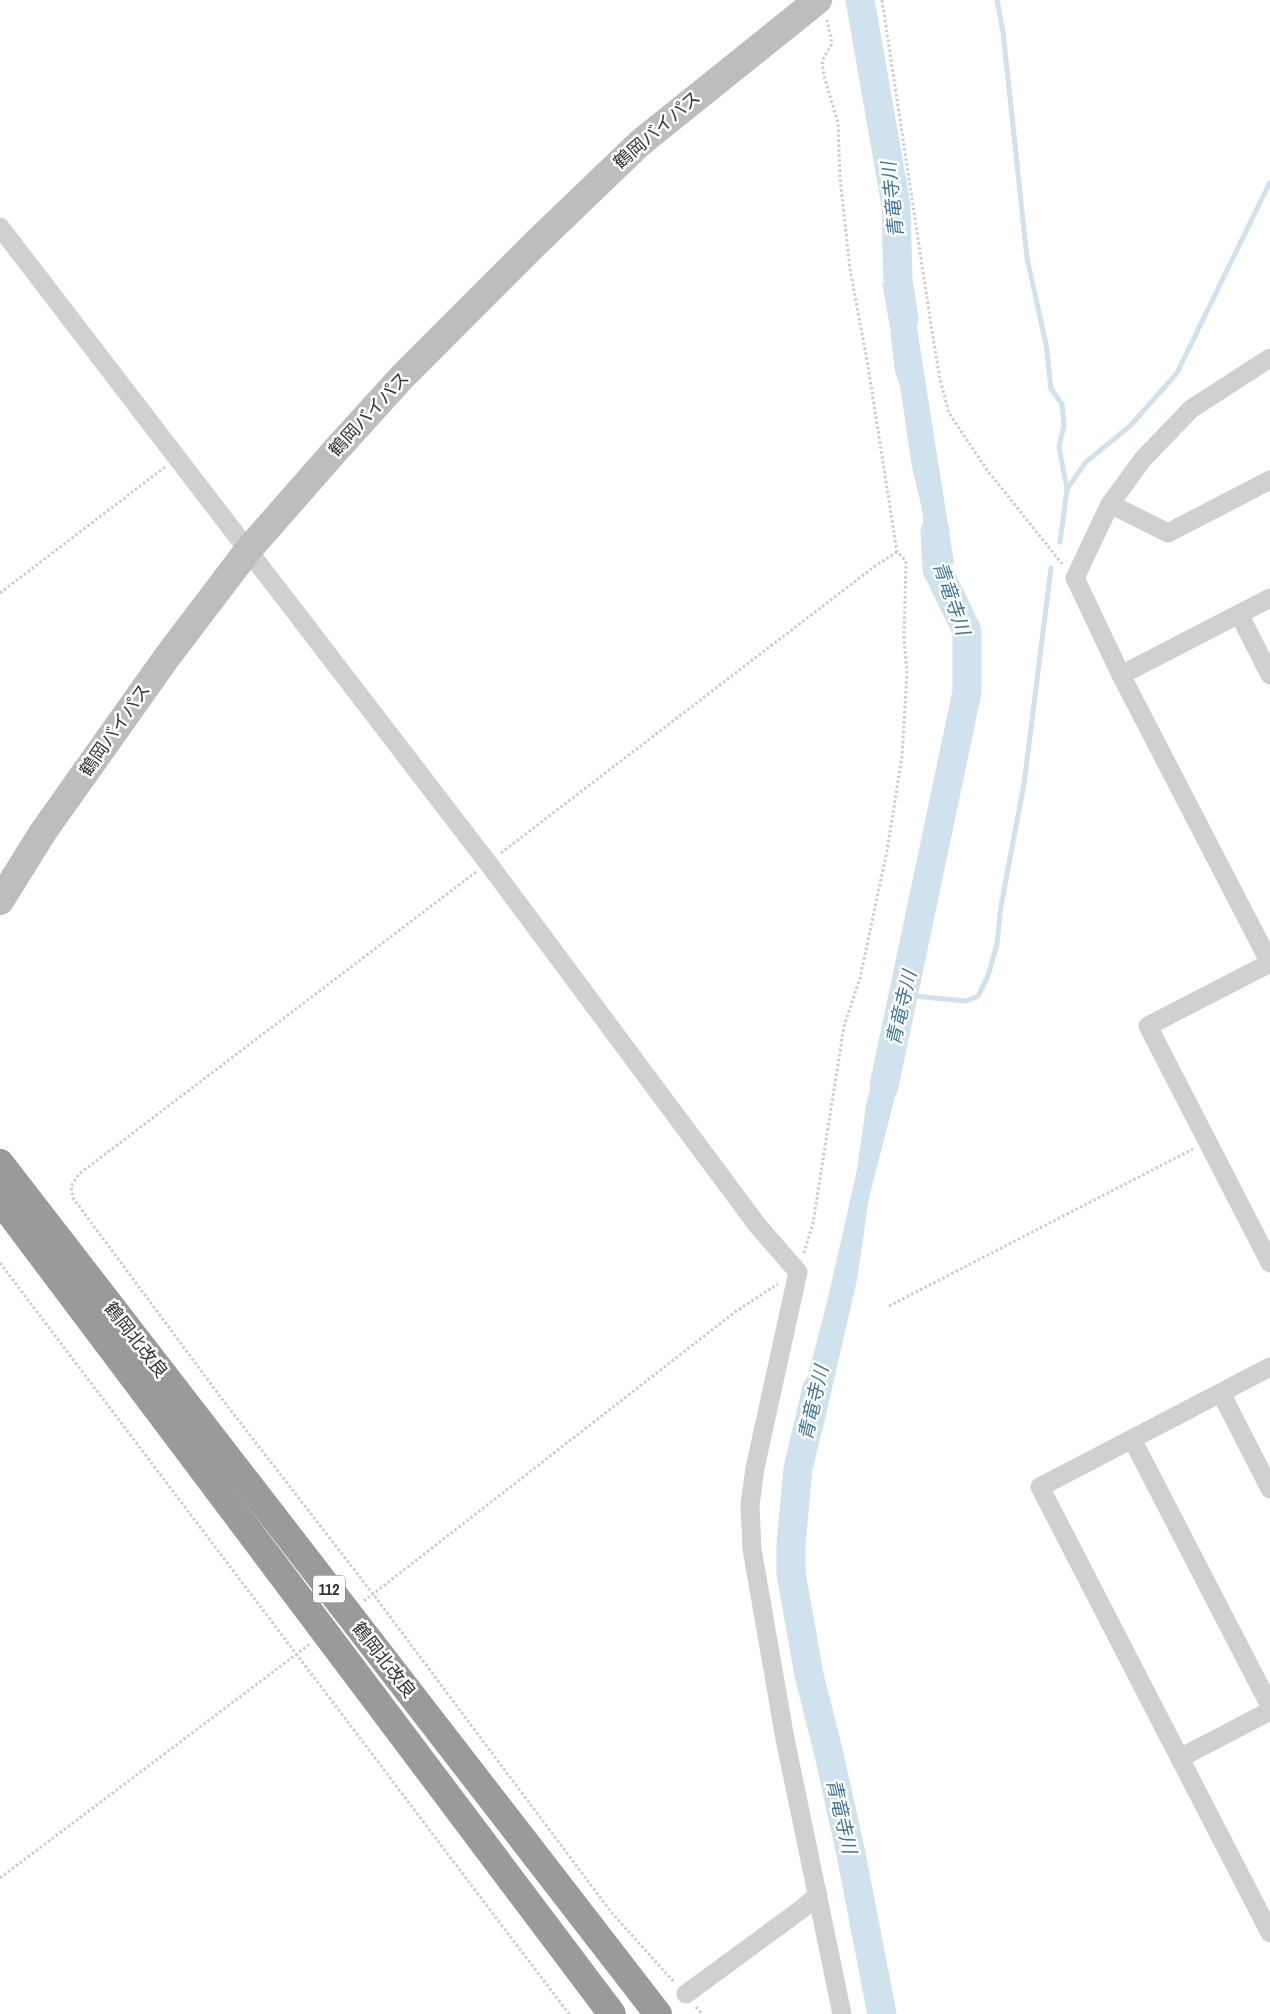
<svg xmlns="http://www.w3.org/2000/svg" width="1270" height="2014" font-family="'Archivo Narrow','Noto Sans JP',sans-serif">
	<style>
		.water { fill: #cfe2ee }
		.lines { fill: none; stroke-linecap: round; stroke-linejoin: round }
		.stream { stroke: #cfe2ee; stroke-width: 5 }
		.river { stroke: #cfe2ee; stroke-width: 29 }
		.path { stroke: #cdcdcd; stroke-width: 3; stroke-dasharray: 2.5 2.5; stroke-linecap: butt }
		.street { stroke: #d0d0d0; stroke-width: 19 }
		.secondary { stroke: #bdbdbd; stroke-width: 28 }
		.highway { stroke: #9a9a9a; stroke-width: 28 }
		.labels { text-anchor: middle; stroke-width: 5; stroke-linejoin: round; paint-order: stroke }
		.shield { fill: #fff; stroke: #707070; stroke-width: 1 }
		.shield-label { font-size: 16px; font-weight: bold; fill: #333 }
		.street-label { font-size: 18px; fill: #333; stroke: #fff }
		.water-label { font-size: 19px; font-style: italic; fill: #3f7597; stroke: #fff }
	</style>
	<rect width="100%" height="100%" fill="#fff"/>
	<g class="water">
		<path d="M909,277L954,563L930,571L922,509L912,467L900,386L895,372L890,327L882,283Z"/>
		<path d="M880,1048L904,1051L898,1085L869,1198L857,1280L822,1432L798,1425L803,1395L828,1298L857,1170L866,1106Z"/>
	</g>
	<g class="lines">
		<g class="stream">
			<path d="M997,0L1003,32L1027,258L1046,344L1051,389L1062,404L1064,425L1059,447L1067,489L1060,542"/>
			<path d="M1067,489L1086,462L1130,426L1177,373L1270,182"/>
			<path d="M904,995L966,1001L978,996L988,976L997,944L1001,906L1024,784L1051,568"/>
		</g>
		<g class="river">
			<path d="M860,0L896,205L898,280L904,319"/>
			<path d="M884,1086L967,692V631L937,569L935,531"/>
			<path d="M817,1388L798,1469L791,1544V1573L809,1675L828,1750L851,1854L882,2014"/>
		</g>
		<g class="path">
			<path d="M882,0L931,325L940,379L949,413L987,470L1063,565"/>
			<path d="M0,593L165,467"/>
			<path d="M501,853L875,566L897,552"/>
			<path d="M476,872L79,1174L71,1186L73,1198L222,1399L373,1594L611,1912L674,1982"/>
			<path d="M804,1253L813,1223L844,1026L860,978L887,851L902,756L907,673L904,638L906,561L897,552L868,366L850,269L840,178L838,123L824,76L822,61L832,43L827,20"/>
			<path d="M0,1263L569,2014"/>
			<path d="M889,1306L1193,1149"/>
			<path d="M364,1601L735,1312L778,1284"/>
			<path d="M0,1878L310,1644"/>
			<path d="M696,2007L702,2014"/>
		</g>
		<g class="street">
			<path d="M0,227L488,863L758,1226L798,1272L755,1468L750,1505L752,1549L785,1739L842,2014"/>
			<path d="M1110,504L1168,533L1270,480"/>
			<path d="M1239,614L1270,675"/>
			<path d="M1121,675L1270,598"/>
			<path d="M1270,963L1121,675L1075,578L1110,504L1143,459L1191,409L1270,358"/>
			<path d="M1270,963L1148,1026L1270,1263"/>
			<path d="M1270,1367L1040,1487L1270,1933"/>
			<path d="M1221,1393L1270,1489"/>
			<path d="M1132,1439L1270,1706"/>
			<path d="M1180,1758L1270,1711"/>
			<path d="M686,1994L803,1908L818,1895"/>
		</g>
		<path class="secondary" d="M0,901L43,832L167,657L249,549L335,451L402,377L536,243L640,143L818,0"/>
		<g class="highway">
			<path d="M0,1163L658,2014"/>
			<path d="M0,1200L612,2014"/>
		</g>
	</g>
	<g class="labels">
		<rect class="shield" x="313" y="1575.5" width="32" height="27" rx="4"/>
		<g class="shield-label">
			<text x="329" y="1595">112</text>
		</g>
		<g class="street-label">
			<text transform="translate(657 130) rotate(-41)" y="6">鶴岡バイパス</text>
			<text transform="translate(369 414) rotate(-47)" y="6">鶴岡バイパス</text>
			<text transform="translate(115 730) rotate(-55)" y="6">鶴岡バイパス</text>
			<text transform="translate(136 1340) rotate(52)" y="6">鶴岡北改良</text>
			<text transform="translate(384 1660) rotate(52)" y="6">鶴岡北改良</text>
		</g>
		<g class="water-label">
			<text transform="translate(892 200) rotate(-96)" y="7">青竜寺川</text>
			<text transform="translate(952 598) rotate(71)" y="7">青竜寺川</text>
			<text transform="translate(901 1008) rotate(-77)" y="7">青竜寺川</text>
			<text transform="translate(813 1403) rotate(-77)" y="7">青竜寺川</text>
			<text transform="translate(842 1816) rotate(77)" y="7">青竜寺川</text>
		</g>
	</g>
</svg>
